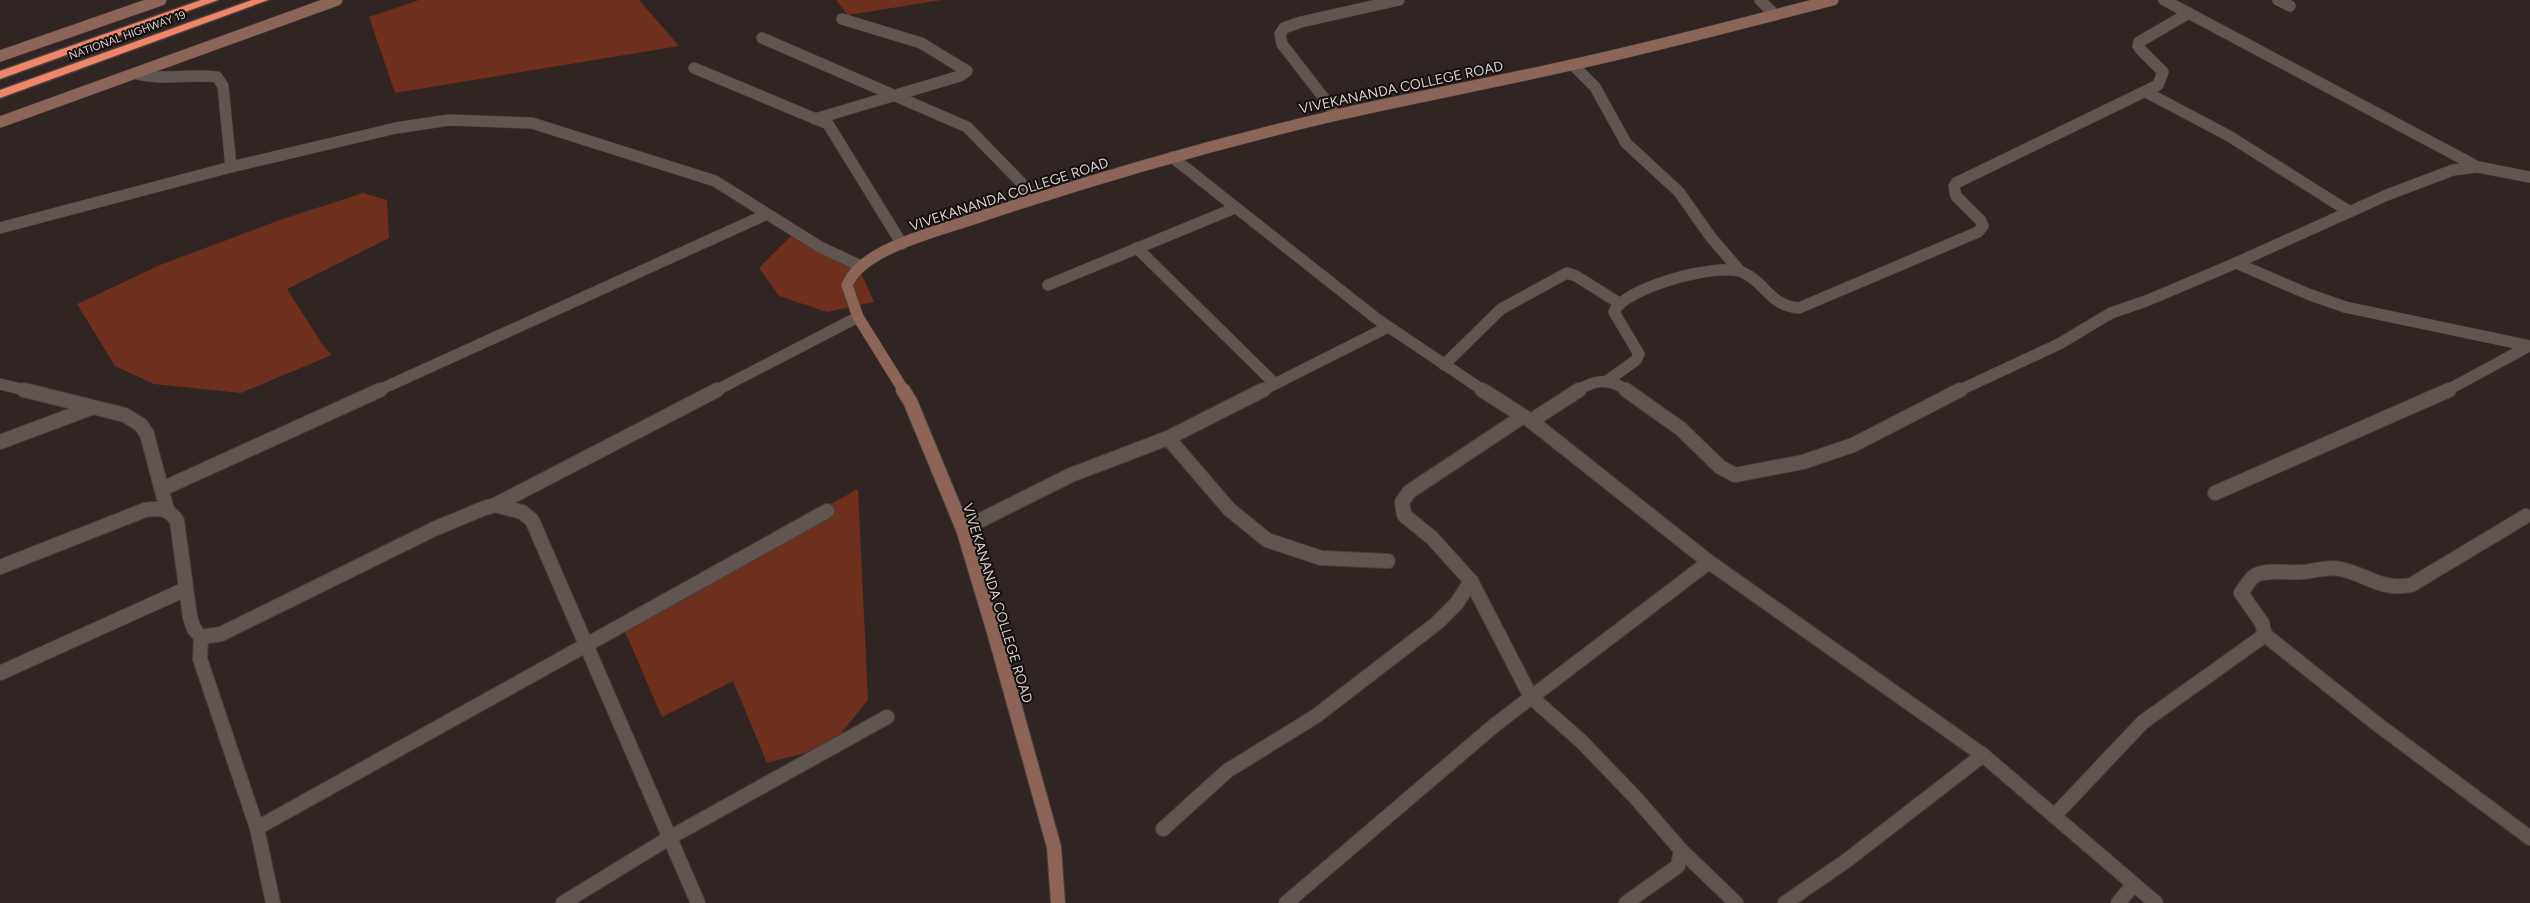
<svg xmlns="http://www.w3.org/2000/svg" width="2530" height="903" font-family="Figtree,sans-serif">
	<style>
		.green { fill: #6e2f1d }
		.lines { fill: none; stroke-linecap: round; stroke-linejoin: round }
		.street-far1-casing { stroke: #49403d; stroke-width: 12 }
		.street-casing { stroke: #49403d; stroke-width: 16 }
		.secondary-far1-casing { stroke: #49403d; stroke-width: 12 }
		.secondary-casing { stroke: #49403d; stroke-width: 16 }
		.highway-casing { stroke: #49403d; stroke-width: 3 }
		.street-far1 { stroke: #615551; stroke-width: 11 }
		.street { stroke: #615551; stroke-width: 14 }
		.secondary-far1 { stroke: #8c6458; stroke-width: 11 }
		.secondary { stroke: #8c6458; stroke-width: 14 }
		.highway { fill: #ef8669; fill-rule: evenodd }
		.labels { text-anchor: middle; stroke-width: 4; stroke-linejoin: round; paint-order: stroke }
		.far-street-label { font-size: 11px; fill: #d7cfcd; stroke: #140f0e }
		.street-label { font-size: 14px; fill: #d7cfcd; stroke: #140f0e }
	</style>
	<rect width="100%" height="100%" fill="#302522"/>
	<g class="green">
		<path d="M419,0H639L679,46L395,93L369,17Z"/>
		<path d="M836,0H942L848,15Z"/>
		<path d="M363,193L387,200L389,238L287,289L322,344L332,355L241,393L154,384L115,366L77,304L160,265L280,220Z"/>
		<path d="M798,229L859,269L874,302L827,312L779,296L759,268Z"/>
		<path d="M858,489L868,700L831,746L767,763L733,681L662,717L620,620Z"/>
	</g>
	<g class="lines">
		<g class="street-far1-casing">
			<g id="street-far1">
				<path d="M1760,0L1775,15"/>
				<path d="M2164,0L2478,167L2530,177"/>
				<path d="M2278,0L2290,6"/>
				<path d="M762,38L967,127L1036,198"/>
				<path d="M1573,65L1595,87L1626,143L1679,192L1710,236L1739,270"/>
				<path d="M694,68L828,124L902,244"/>
				<path d="M137,74C164,81 190,73 217,77L223,86L231,167"/>
				<path d="M2146,92L2229,136L2350,212"/>
				<path d="M1337,115L1282,44L1280,34L1284,28L1301,22L1399,0"/>
				<path d="M815,119L960,76L967,71L921,43L842,19"/>
				<path d="M1172,157L1377,319L1484,391"/>
				<path d="M0,228L231,167L396,128L449,120L532,123L715,181L820,247L861,266"/>
				<path d="M1137,248L1275,384"/>
				<path d="M2236,263L2308,294L2345,307L2530,346"/>
				<path d="M1048,285L1235,208"/>
				<path d="M1444,365L1501,309L1567,273L1576,276L1619,303"/>
				<path d="M1607,381L1636,360L1639,354L1614,312C1623,288 1718,262 1742,272C1766,282 1768,305 1799,308L1978,232L1983,226L1981,221L1956,196L1954,186L1956,183L2158,85L2163,72L2141,50L2138,46L2139,42L2189,13"/>
				<path d="M0,384L29,391"/>
				<path d="M377,391L767,214"/>
				<path d="M715,391L858,317"/>
				<path d="M1261,391L1388,327"/>
				<path d="M1577,391C1595,379 1609,378 1628,391"/>
				<path d="M1958,391L2059,344L2111,313L2146,301L2236,263L2387,195L2453,170L2478,167"/>
				<path d="M2446,391L2529,346"/>
			</g>
		</g>
		<g class="street-casing">
			<g id="street">
				<path d="M24,390L125,415L141,425L147,434L167,510"/>
				<path d="M1482,390L1531,421L1709,562L1983,755L2156,903"/>
				<path d="M1626,390L1681,429L1720,467L1735,475L1803,462L1853,445L1960,390"/>
				<path d="M1522,417L1409,492L1402,502L1404,515L1432,538L1471,581L1531,697L1581,741L1635,797L1681,850L1678,866L1626,903"/>
				<path d="M1531,421L1579,390"/>
				<path d="M1168,438L1263,390"/>
				<path d="M0,442L91,408"/>
				<path d="M162,489L380,390"/>
				<path d="M2215,493L2449,390"/>
				<path d="M495,505L717,390"/>
				<path d="M963,529L1071,475L1168,438L1229,509L1267,540L1321,558L1388,561"/>
				<path d="M0,567L145,510C159,508 169,508 177,521L190,617L194,629L201,637L200,659L257,828"/>
				<path d="M2265,635L2377,724L2530,838"/>
				<path d="M201,637L221,634L434,529L482,509L495,505L522,512L532,520L698,903"/>
				<path d="M0,673L186,589"/>
				<path d="M2055,815L2143,722L2265,635L2262,623L2241,593C2245,588 2250,578 2256,575C2270,569 2287,573 2302,572C2316,571 2326,566 2341,569C2367,575 2382,591 2411,585L2526,516"/>
				<path d="M1163,829L1227,771L1316,716L1437,623L1457,603L1471,581"/>
				<path d="M1681,850L1736,903"/>
				<path d="M273,903L257,828L827,511"/>
				<path d="M563,903L669,838L887,717"/>
				<path d="M1286,903L1496,724L1709,562"/>
				<path d="M1785,903L1846,861L1983,755"/>
				<path d="M2118,903L2134,884"/>
			</g>
		</g>
		<g class="secondary-far1-casing">
			<g id="secondary-far1">
				<path d="M0,56L161,0"/>
				<path d="M0,122L337,0"/>
				<path d="M904,391L858,317L847,285C862,247 946,229 982,216C1099,177 1217,143 1337,115C1415,97 1493,83 1571,65C1659,46 1746,22 1833,0"/>
			</g>
		</g>
		<g class="secondary-casing">
			<path id="secondary" d="M903,390L910,401L963,529L994,632L1054,847L1058,903"/>
		</g>
		<g class="highway-casing">
			<g id="highway">
				<path d="M201,0H218L0,79V71Z"/>
				<path d="M252,0H268L0,98V90Z"/>
			</g>
		</g>
		<use href="#street-far1" class="street-far1"/>
		<use href="#street" class="street"/>
		<use href="#secondary-far1" class="secondary-far1"/>
		<use href="#secondary" class="secondary"/>
		<use href="#highway" class="highway"/>
	</g>
	<g class="labels">
		<g class="far-street-label">
			<text transform="translate(127 35) rotate(-20)" y="4">NATIONAL HIGHWAY 19</text>
		</g>
		<g class="street-label">
			<text transform="translate(1401 87) rotate(-12)" y="5">VIVEKANANDA COLLEGE ROAD</text>
			<text transform="translate(1009 194) rotate(-18)" y="5">VIVEKANANDA COLLEGE ROAD</text>
			<text transform="translate(998 603) rotate(73)" y="5">VIVEKANANDA COLLEGE ROAD</text>
		</g>
	</g>
</svg>
